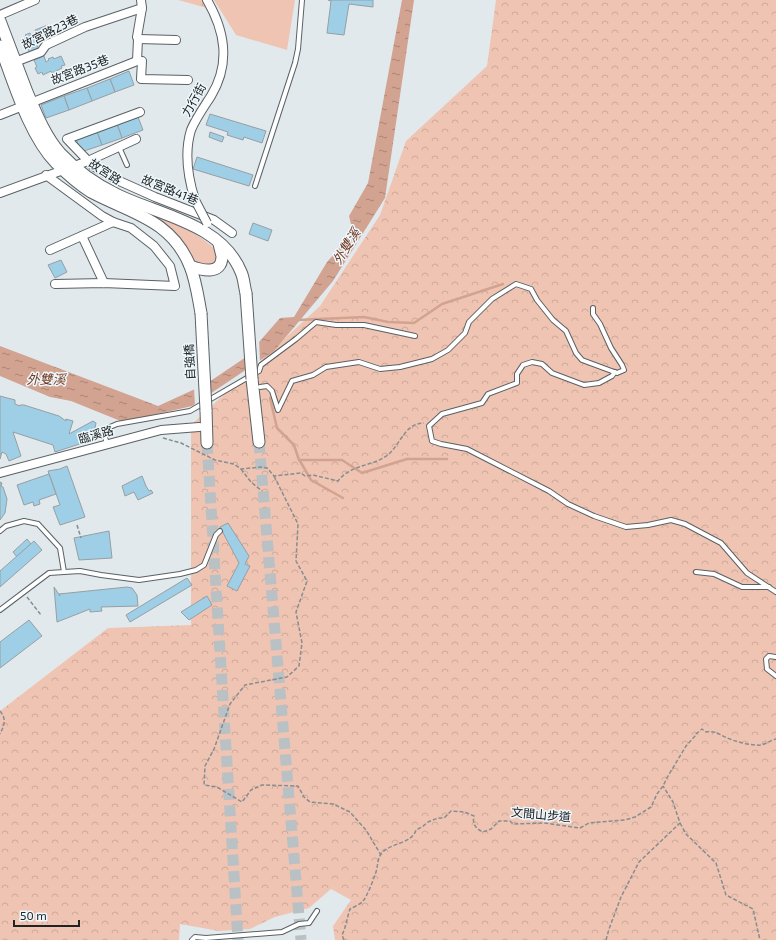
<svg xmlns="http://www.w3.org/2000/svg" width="776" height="940" font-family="'Exo 2','Noto Sans TC',sans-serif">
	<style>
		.green { fill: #f0c4b2 }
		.forest { fill: url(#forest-crowns) }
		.water { fill: url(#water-ripples) }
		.pier { fill: #e1e9ed }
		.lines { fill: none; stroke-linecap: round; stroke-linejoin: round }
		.stream { stroke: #d2a391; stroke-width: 2.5 }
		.building { fill: #9ecfe7; stroke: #979fa2 }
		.secondary-tunnel { stroke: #bac1c5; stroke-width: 11; stroke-dasharray: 11 5.5; stroke-linecap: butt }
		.lane-casing { stroke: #5a6164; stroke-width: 6 }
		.street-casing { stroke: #5a6164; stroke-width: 10 }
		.secondary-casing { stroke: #5a6164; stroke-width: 13 }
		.path { stroke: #878d90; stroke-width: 1.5; stroke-dasharray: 4 2; stroke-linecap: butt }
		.lane { stroke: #fff; stroke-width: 4 }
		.street { stroke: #fff; stroke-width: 8 }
		.secondary { stroke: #fff; stroke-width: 11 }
		.street-bridge-casing { stroke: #5a6164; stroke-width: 10; stroke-linecap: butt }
		.secondary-bridge-casing { stroke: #5a6164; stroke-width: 13; stroke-linecap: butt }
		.street-bridge { stroke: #fff; stroke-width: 8 }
		.secondary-bridge { stroke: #fff; stroke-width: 11 }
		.labels { text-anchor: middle; stroke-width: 3; stroke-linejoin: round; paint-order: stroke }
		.street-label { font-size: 12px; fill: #202324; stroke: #eef7fb }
		.water-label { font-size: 13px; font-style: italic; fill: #763b22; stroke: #eef7fb }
	</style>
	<defs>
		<pattern id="forest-crowns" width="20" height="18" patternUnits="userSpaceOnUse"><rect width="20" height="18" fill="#f0c4b2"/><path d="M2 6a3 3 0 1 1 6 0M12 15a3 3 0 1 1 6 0" fill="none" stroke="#cea899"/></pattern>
		<pattern id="water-ripples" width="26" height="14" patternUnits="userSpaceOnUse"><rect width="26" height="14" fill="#d2a391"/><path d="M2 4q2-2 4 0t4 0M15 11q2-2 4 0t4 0" fill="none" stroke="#aa8476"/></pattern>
	</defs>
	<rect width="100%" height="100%" fill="#e1e9ed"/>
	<g class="green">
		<path d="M214,0H295L287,50L236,35Z"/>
		<path d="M152,214C176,223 199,233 218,252V258L213,267L195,264C184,243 170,227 152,214Z"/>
	</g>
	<g class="forest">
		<path d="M178,0H202L207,8Z"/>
		<path d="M496,0H776V940H335L333,926L351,900L331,889L309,908L275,917L250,929L219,931L180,924L179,940H0V711L108,628L191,625V425L320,306L380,215L406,141L487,66Z"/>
	</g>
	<path class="water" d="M402,0H414L385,198L333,281L274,351L192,406L123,422L71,401L50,397L0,376V346L158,406L206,384L246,357L280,318L294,317L327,262L353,233L349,216L368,183Z"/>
	<g class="pier">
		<path d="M259,338L260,362L248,371L245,354Z"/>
		<path d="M205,383L211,396L195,406L194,388Z"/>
	</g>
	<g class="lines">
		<g class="stream">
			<path d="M297,320L364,317L388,322L414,323L442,304L503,284"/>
			<path d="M270,398L277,428L294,445L299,460H342L362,473L407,459H447"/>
			<path d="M300,461L311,480L343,498"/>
		</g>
	</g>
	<g class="building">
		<path d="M328,0H373V7L349,4L344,35L327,33L331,1Z"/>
		<path d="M48,25L52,36L36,42L38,48L29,52L26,45L24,46L21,40L27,37L25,35L30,33L31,35L36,33L35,30Z"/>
		<path d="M44,56L46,62L49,60L48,59L53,57L54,59L61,56L65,65L61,66L62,68L52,73L51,71L43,75L42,72L38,74L35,68L37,67L34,60Z"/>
		<path d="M129,71L134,85L115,92L110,79Z"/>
		<path d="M110,79L115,92L92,101L87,88Z"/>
		<path d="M87,88L92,101L69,110L64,96Z"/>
		<path d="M64,96L69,110L46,118L41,105Z"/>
		<path d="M210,114L266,131L262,143L244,137L243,140L227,135L228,132L206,125Z"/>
		<path d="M138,117L143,130L122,138L117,124Z"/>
		<path d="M117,124L122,138L102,145L97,132Z"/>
		<path d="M97,132L102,145L81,152L76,139Z"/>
		<path d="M210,132L224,137L222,142L209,137Z"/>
		<path d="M197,157L253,175L249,186L193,169Z"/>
		<path d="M253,223L272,230L268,241L249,234Z"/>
		<path d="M61,260L67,272L55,278L48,265Z"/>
		<path d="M0,396L15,400V404L20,406V405H24L59,416L66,421V419L73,421L69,434L93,421L96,423L95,428L98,438L55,452L53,445L13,432L21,456L9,461L6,454L2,452L0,459Z"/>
		<path d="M67,466L85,517L60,525L53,507L60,505L48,471L60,469Z"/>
		<path d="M49,474L56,494L39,500L40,504L34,506L33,502L24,505L17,485Z"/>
		<path d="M142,476L146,486L149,491L151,490L153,493L138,500L134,492L125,496L122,486Z"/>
		<path d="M0,482L2,483L1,486L3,487L7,499L5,513L0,520Z"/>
		<path d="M228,523L249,556L245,564L250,566L237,591L227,586L239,563L220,527Z"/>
		<path d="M109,531L112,558L79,560L74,538Z"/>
		<path d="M27,539L31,544L17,557L13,552Z"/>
		<path d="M34,541L42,550L0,587V571Z"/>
		<path d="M187,578L192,585L130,622L126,615Z"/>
		<path d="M54,587L60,596L59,594L127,587L132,588L137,595L138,606L101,607L102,611L90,612V609L57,622Z"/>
		<path d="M207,596L212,605L189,620L181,612Z"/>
		<path d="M29,620L42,636L0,668V642Z"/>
	</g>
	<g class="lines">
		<g class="secondary-tunnel">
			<path d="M259,442L301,940"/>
			<path d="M207,443L238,940"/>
		</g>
		<g class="lane-casing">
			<g id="lane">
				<path d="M119,147L127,165"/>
				<path d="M255,186L295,63L298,49L302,0"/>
				<path d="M615,372L612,376L599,383L584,385L552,373L542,364L532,362L523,365L517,374V383L488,394L482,403L442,414L429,426L432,441L441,444L467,449L549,491L568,504L594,516L626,527L648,525L671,520L685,524L721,543L747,573L776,592"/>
				<path d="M260,387L267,386L272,391L278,410L292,381L313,375L326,367L359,362L380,369L400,367L432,359L448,350L465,333L469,322L492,299L516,284L531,289L537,300L553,320L566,331L576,353L582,360L617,373L624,370L622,365L611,348L600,324L593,314V308"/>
				<path d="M107,444L103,430L117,424L190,411L259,371L261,365L296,339L316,322L336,325H364L415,336"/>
				<path d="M0,531L6,526L24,521L38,524L60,548L64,572L49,573L0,610"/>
				<path d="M64,572L80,571L101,575L139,580L180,574L196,570L204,565L216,535L220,531"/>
				<path d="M696,572L714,574L742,587H769"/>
				<path d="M776,657L769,656L766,659L767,669L776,676"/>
				<path d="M192,940L195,937L206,938L282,932L299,924L309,923L317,911"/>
			</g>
		</g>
		<g class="street-casing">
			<g id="street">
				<path d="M0,15L35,0"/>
				<path d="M138,39L176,40"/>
				<path d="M137,61H142L141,79L188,80"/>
				<path d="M137,61L138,39L137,37L142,8L141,0"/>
				<path d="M15,62L41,52L46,45L85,27L142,8"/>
				<path d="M140,112L67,139L93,166L117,180L155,197L214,220L232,233"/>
				<path d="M0,115L137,61"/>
				<path d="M46,175L102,216L113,222L131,228L154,246L170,266L175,286L104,283L55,284"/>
				<path d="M0,193L88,161L136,139"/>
				<path d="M195,200C188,178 184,153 191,130C196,118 204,107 211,96C231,63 225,31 207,0"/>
				<path d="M82,236L104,283"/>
				<path d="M50,250L113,222"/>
				<path d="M0,473L161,430L199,427"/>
			</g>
		</g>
		<g class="secondary-casing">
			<g id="secondary">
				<path d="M0,21C9,45 18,68 27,92C36,113 45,136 60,153C76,170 95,184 116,194C158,215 221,223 241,272C244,278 244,286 246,293"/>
				<path d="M0,46C14,83 29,135 56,163C67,174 78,184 91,192C130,213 171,219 190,266C196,281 198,297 201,313"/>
				<path d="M190,266C201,270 222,276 222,256C221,252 220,248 219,244"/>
				<path d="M252,379L259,442"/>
				<path d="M206,410L207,443"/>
			</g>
		</g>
		<g class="path">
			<path d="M163,438L181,443L215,460L234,464L241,469L262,467L267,468L274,476L301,473L305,476L313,475L338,481C352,463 375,467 390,453C401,442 406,423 424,423"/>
			<path d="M241,469L251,482L262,491"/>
			<path d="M274,476L298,524L296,561L307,581L296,612L302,643L299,666L287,677L245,685L230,704L214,749L205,766L204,785L217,787L242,802L251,790L262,785L298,786L304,797L310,802L333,804L350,812L366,830L381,855"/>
			<path d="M77,525L81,538"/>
			<path d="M27,597L41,615"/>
			<path d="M0,711C7,719 4,726 0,734"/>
			<path d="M680,823L686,834L716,863L726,895L753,909L760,940"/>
			<path d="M344,940L342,935C346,927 347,918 350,909C354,907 361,904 363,901C367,897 374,878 376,872C378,866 377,860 381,854C389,843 412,844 416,830L422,827L428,822L438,818H444L451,811L465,812L474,816C472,824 476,829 483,832L491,829L499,821H510L513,824L544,823L580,828L589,823L625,820L635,817L651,807L657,794L663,786L668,776L686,746L696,735V734L702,729L706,732C716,730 721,736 730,739C736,742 754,746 761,745C766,744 771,740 776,739"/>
			<path d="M606,940L609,929L621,897L639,862L680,823L673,802L663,786"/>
		</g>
		<use href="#lane" class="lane"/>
		<use href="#street" class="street"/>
		<use href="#secondary" class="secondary"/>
		<g class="street-bridge-casing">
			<path id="street-bridge" d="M195,200L207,223"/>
		</g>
		<g class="secondary-bridge-casing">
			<g id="secondary-bridge">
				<path d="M246,293L252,379"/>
				<path d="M201,313L206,410"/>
			</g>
		</g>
		<use href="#street-bridge" class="street-bridge"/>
		<use href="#secondary-bridge" class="secondary-bridge"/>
	</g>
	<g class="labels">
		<g class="street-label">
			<text transform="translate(50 32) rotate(-27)" y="4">故宮路23巷</text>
			<text transform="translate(80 70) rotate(-21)" y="4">故宮路35巷</text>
			<text transform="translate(194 100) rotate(-61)" y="4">力行街</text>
			<text transform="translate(105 172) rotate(33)" y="4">故宮路</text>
			<text transform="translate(170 190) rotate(22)" y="4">故宮路41巷</text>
			<text transform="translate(190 362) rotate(-93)" y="4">自強橋</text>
			<text transform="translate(96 435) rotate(-16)" y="4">臨溪路</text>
			<text transform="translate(541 815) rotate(5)" y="4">文間山步道</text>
		</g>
		<g class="water-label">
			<text transform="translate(346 246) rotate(-58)" y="5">外雙溪</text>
			<text x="46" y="384">外雙溪</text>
		</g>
	</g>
	<path d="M14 920v6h65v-6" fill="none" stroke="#202324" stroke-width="2"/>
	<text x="20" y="920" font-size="12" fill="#202324" stroke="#eef7fb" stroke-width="3" paint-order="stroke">50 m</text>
</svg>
